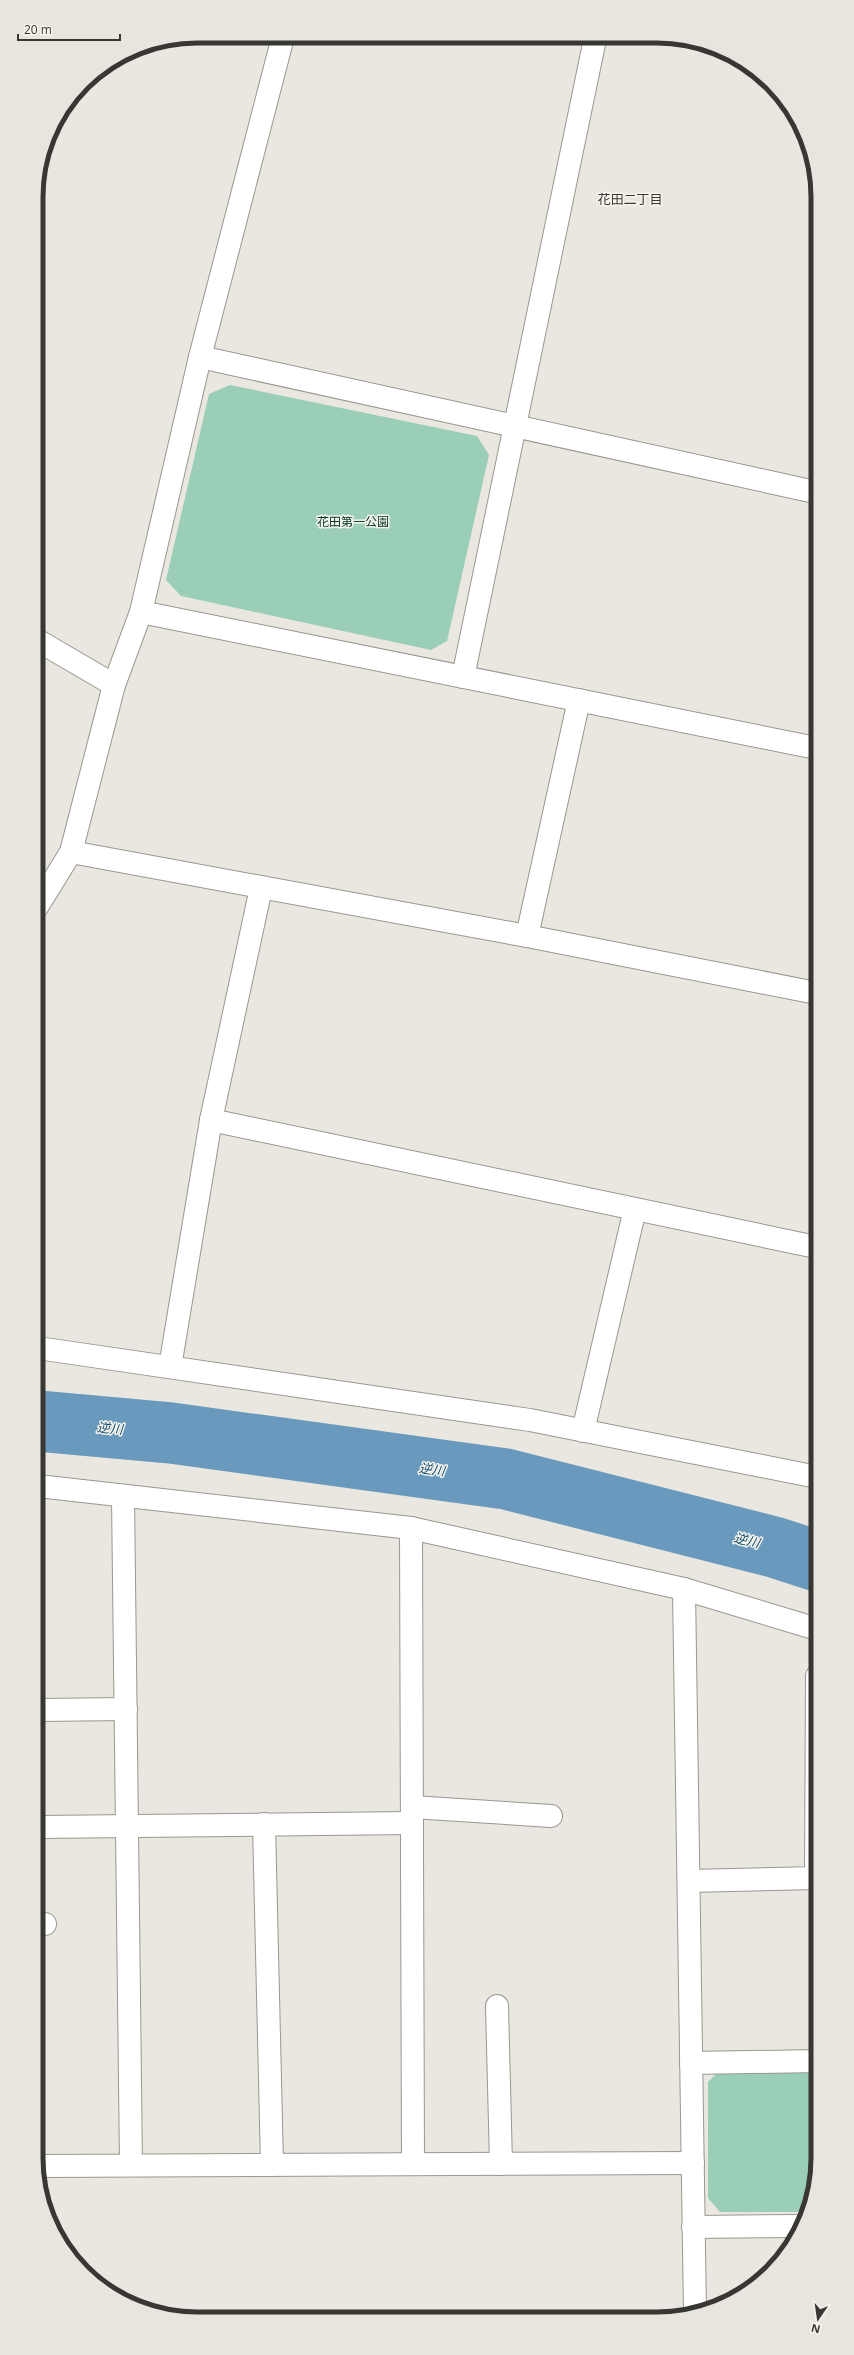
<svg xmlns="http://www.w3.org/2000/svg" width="854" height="2355" font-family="'Open Sans','Noto Sans JP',sans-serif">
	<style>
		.green { fill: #9aceb6 }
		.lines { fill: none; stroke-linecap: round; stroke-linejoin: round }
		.river { stroke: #699abd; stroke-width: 61 }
		.minor-casing { stroke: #999790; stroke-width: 24 }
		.minor { stroke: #fff; stroke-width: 22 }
		.labels { text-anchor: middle; stroke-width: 3; stroke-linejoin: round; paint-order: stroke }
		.park-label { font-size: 12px; fill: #003523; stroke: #f6f4ec }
		.neighbourhood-label { font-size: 13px; fill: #383734; stroke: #f6f4ec }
		.water-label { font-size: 13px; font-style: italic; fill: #0d4b6e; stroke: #f6f4ec }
		.rim { fill: none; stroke: #383734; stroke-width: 5 }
	</style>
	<rect width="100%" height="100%" fill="#e9e7df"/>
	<g class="green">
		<path d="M230,385L477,436L489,455L447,641L431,650L181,596L166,580L209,394Z"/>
		<path d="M818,2071V2169L808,2212H720L708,2198V2082L716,2074Z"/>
	</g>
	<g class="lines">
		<path class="river" d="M38,1421L171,1433L506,1479L774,1547L817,1561"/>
		<g class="minor-casing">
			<g id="minor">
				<path d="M200,357L815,492"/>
				<path d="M141,612L816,748"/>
				<path d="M37,640L114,685"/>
				<path d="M463,677L595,39"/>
				<path d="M71,852L527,936L816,993"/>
				<path d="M261,888L211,1120L816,1247"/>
				<path d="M37,907L71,852L114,685L141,612L200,357L283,37"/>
				<path d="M527,936L579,700"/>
				<path d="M38,1348L530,1420L817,1477"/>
				<path d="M170,1367L211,1120"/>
				<path d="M583,1431L635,1209"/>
				<path d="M38,1486L411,1528L684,1589L817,1629"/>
				<path d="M123,1496L131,2165"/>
				<path d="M411,1528L413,2164"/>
				<path d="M684,1589L695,2314"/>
				<path d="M38,1710L126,1709"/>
				<path d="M412,1807L551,1816"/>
				<path d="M264,1824L272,2165"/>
				<path d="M39,1827L412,1823"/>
				<path d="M689,1881L816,1878L817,1676"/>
				<path d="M39,1923L45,1924"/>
				<path d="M497,2006L501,2164"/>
				<path d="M691,2063L818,2061"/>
				<path d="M39,2166L693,2163"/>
				<path d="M693,2227L802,2226"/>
			</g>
		</g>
		<use href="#minor" class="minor"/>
	</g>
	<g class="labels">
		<g class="park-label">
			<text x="353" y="526">花田第一公園</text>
		</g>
		<g class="neighbourhood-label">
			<text x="630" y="204">花田二丁目</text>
		</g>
		<g class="water-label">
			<text transform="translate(110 1428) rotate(5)" y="5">逆川</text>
			<text transform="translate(432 1469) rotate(8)" y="5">逆川</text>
			<text transform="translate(747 1540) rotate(14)" y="5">逆川</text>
		</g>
	</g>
	<path d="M0 0H854V2355H0ZM197 43H657A154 154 0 0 1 811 197V2158A154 154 0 0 1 657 2312H197A154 154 0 0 1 43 2158V197A154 154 0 0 1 197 43Z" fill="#e7e5dd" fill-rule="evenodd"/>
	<path class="rim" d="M197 43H657A154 154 0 0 1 811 197V2158A154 154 0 0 1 657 2312H197A154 154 0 0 1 43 2158V197A154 154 0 0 1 197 43Z"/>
	<g transform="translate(818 2319) rotate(193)" stroke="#f6f4ec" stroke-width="3" paint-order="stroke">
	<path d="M0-3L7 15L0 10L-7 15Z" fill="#383734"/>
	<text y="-6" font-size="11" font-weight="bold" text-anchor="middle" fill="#383734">N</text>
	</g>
	<path d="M18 34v6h102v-6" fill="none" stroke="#383734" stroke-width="2"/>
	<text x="24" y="34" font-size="12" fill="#383734" stroke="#f6f4ec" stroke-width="3" paint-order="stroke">20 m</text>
</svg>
